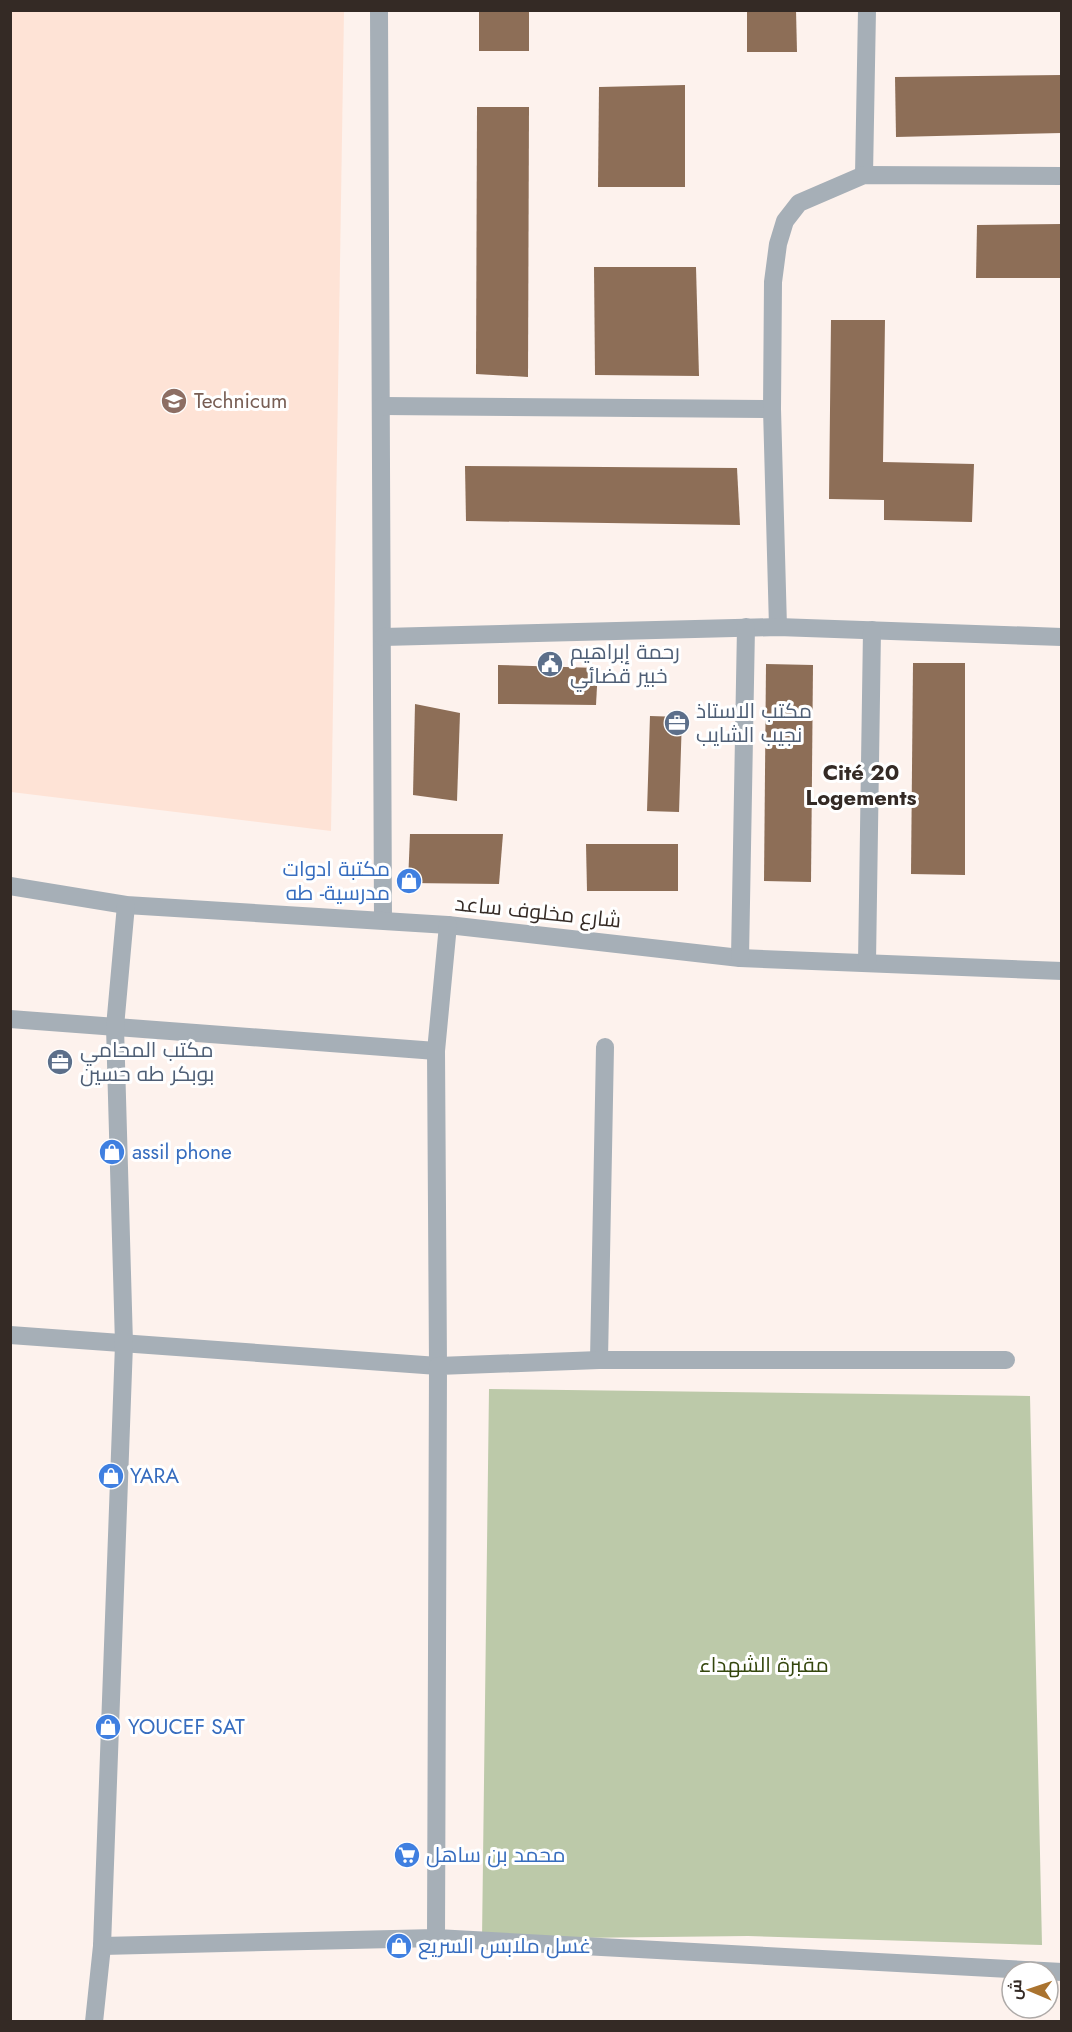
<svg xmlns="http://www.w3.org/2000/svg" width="1072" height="2032" font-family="Jost,Cairo,sans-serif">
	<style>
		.built { fill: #fee3d6 }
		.green { fill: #bcc9a9 }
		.building { fill: #8d6e57 }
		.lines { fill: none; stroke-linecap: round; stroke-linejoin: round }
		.minor { stroke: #a6afb7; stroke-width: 18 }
		.labels { text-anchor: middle; stroke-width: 6; stroke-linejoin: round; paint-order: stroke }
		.education-label { font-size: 21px; fill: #785e54; stroke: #fff; text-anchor: start }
		.service-label { font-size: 21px; fill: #4e5e75; stroke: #fff; text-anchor: start }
		.shop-label { font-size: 21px; fill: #366cbe; stroke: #fff; text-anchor: start }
		.street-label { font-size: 21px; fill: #342a25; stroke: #fff }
		.park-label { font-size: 21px; fill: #34460d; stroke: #fff }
		.neighbourhood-label { font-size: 22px; font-weight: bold; fill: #342a25; stroke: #fff }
	</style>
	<rect width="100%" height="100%" fill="#fdf2ed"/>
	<path class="built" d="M11,10L344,11L331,831L11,792Z"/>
	<path class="green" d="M489,1389L1030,1396L1042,1945L748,1936L482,1939Z"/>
	<g class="building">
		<rect x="479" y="10" width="50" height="41"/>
		<path d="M747,10H796L797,52H747Z"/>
		<path d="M1062,75V133L896,137L895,77Z"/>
		<path d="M685,85V187H598L599,87Z"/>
		<path d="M477,107H529L528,377L476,374Z"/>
		<path d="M1062,224V278H976L977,225Z"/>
		<path d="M594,267H696L699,376L595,375Z"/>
		<path d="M831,320H885L883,462L974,464L972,522L884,520V500L829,499Z"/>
		<path d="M465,466L737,468L740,525L466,521Z"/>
		<path d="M913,663H965V875L911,874Z"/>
		<path d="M766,664L813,665L811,882L764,881Z"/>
		<path d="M498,665L598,668L596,705L498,704Z"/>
		<path d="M415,704L460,713L457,801L413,795Z"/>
		<path d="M650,716L682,717L679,812L647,811Z"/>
		<path d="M410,834H503L499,884L408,883Z"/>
		<path d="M586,844H678V891H587Z"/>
	</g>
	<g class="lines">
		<g class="minor">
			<path d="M379,10L383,920"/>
			<path d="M864,175L867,10"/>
			<path d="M382,406L772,409"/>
			<path d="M778,627L772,409L773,282L778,244L785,221L799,203L864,175L1062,176"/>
			<path d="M383,637L778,627L1062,637"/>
			<path d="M10,886L126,905L448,925L740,958L1062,971"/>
			<path d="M740,958L746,627"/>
			<path d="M867,963L872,630"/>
			<path d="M10,1019L436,1051"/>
			<path d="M10,1335L438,1366L436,1051L448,925"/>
			<path d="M599,1360L605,1047"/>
			<path d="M436,1938L1062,1972"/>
			<path d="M102,1946L436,1938L438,1366L599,1360H1006"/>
			<path d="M94,2022L102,1946L124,1344L115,1027L126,905"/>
		</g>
	</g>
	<defs>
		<g id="school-disc" transform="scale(1.35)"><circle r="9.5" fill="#8d6e63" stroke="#fff"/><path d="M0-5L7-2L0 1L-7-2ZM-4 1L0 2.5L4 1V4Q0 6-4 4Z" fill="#fff"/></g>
		<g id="civic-disc" transform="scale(1.35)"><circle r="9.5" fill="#5c6f8a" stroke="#fff"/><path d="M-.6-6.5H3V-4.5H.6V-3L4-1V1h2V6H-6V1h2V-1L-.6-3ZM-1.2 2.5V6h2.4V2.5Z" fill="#fff"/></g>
		<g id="office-disc" transform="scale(1.35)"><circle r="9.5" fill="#5c6f8a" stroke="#fff"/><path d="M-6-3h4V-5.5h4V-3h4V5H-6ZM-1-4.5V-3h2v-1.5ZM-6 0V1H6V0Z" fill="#fff"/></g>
		<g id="shop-disc" transform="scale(1.35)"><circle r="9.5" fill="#3f7fe0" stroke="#fff"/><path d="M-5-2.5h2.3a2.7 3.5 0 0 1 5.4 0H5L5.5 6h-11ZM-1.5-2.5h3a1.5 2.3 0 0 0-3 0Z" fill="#fff"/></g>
		<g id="supermarket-disc" transform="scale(1.35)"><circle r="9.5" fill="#3f7fe0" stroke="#fff"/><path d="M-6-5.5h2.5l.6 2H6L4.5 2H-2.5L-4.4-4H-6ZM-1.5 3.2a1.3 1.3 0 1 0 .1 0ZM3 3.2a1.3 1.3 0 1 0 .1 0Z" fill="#fff"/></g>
	</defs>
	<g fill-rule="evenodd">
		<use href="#school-disc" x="174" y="401"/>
		<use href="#civic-disc" x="550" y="664"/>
		<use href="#office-disc" x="677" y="723"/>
		<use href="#shop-disc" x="409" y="881"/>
		<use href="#office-disc" x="60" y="1062"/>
		<use href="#shop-disc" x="112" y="1152"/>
		<use href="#shop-disc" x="111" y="1476"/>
		<use href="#shop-disc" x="108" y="1727"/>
		<use href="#supermarket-disc" x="407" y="1855"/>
		<use href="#shop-disc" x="399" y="1946"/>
	</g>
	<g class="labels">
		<g class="education-label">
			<text x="194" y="408">Technicum</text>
		</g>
		<g class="service-label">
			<text x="570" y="659">رحمة إبراهيم<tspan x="570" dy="24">خبير قضائي</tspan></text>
			<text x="696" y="718">مكتب الاستاذ<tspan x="696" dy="24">نجيب الشايب</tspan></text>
			<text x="80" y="1057">مكتب المحامي<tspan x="80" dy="24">بوبكر طه حسين</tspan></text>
		</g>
		<g class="shop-label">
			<text x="390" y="876" text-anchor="end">مكتبة ادوات<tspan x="390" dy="24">مدرسية- طه</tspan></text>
			<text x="132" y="1159">assil phone</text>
			<text x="130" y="1483">YARA</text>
			<text x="128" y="1734">YOUCEF SAT</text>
			<text x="426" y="1862">محمد بن ساهل</text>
			<text x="418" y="1953">غسل ملابس السريع</text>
		</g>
		<g class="street-label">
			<text transform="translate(538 912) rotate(6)" y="7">شارع مخلوف ساعد</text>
		</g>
		<g class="park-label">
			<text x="764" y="1672">مقبرة الشهداء</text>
		</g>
		<g class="neighbourhood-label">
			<text x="861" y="780">Cité 20<tspan x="861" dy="25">Logements</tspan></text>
		</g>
	</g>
	<rect width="1072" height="2032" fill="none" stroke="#342a25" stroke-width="24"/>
	<g transform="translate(1030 1990) rotate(272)"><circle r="28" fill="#ffffff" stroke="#aeaaa8" stroke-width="1.5"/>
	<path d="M0-4.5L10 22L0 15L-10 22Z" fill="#aa732f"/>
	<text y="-9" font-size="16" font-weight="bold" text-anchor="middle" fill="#342a25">ش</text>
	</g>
</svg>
